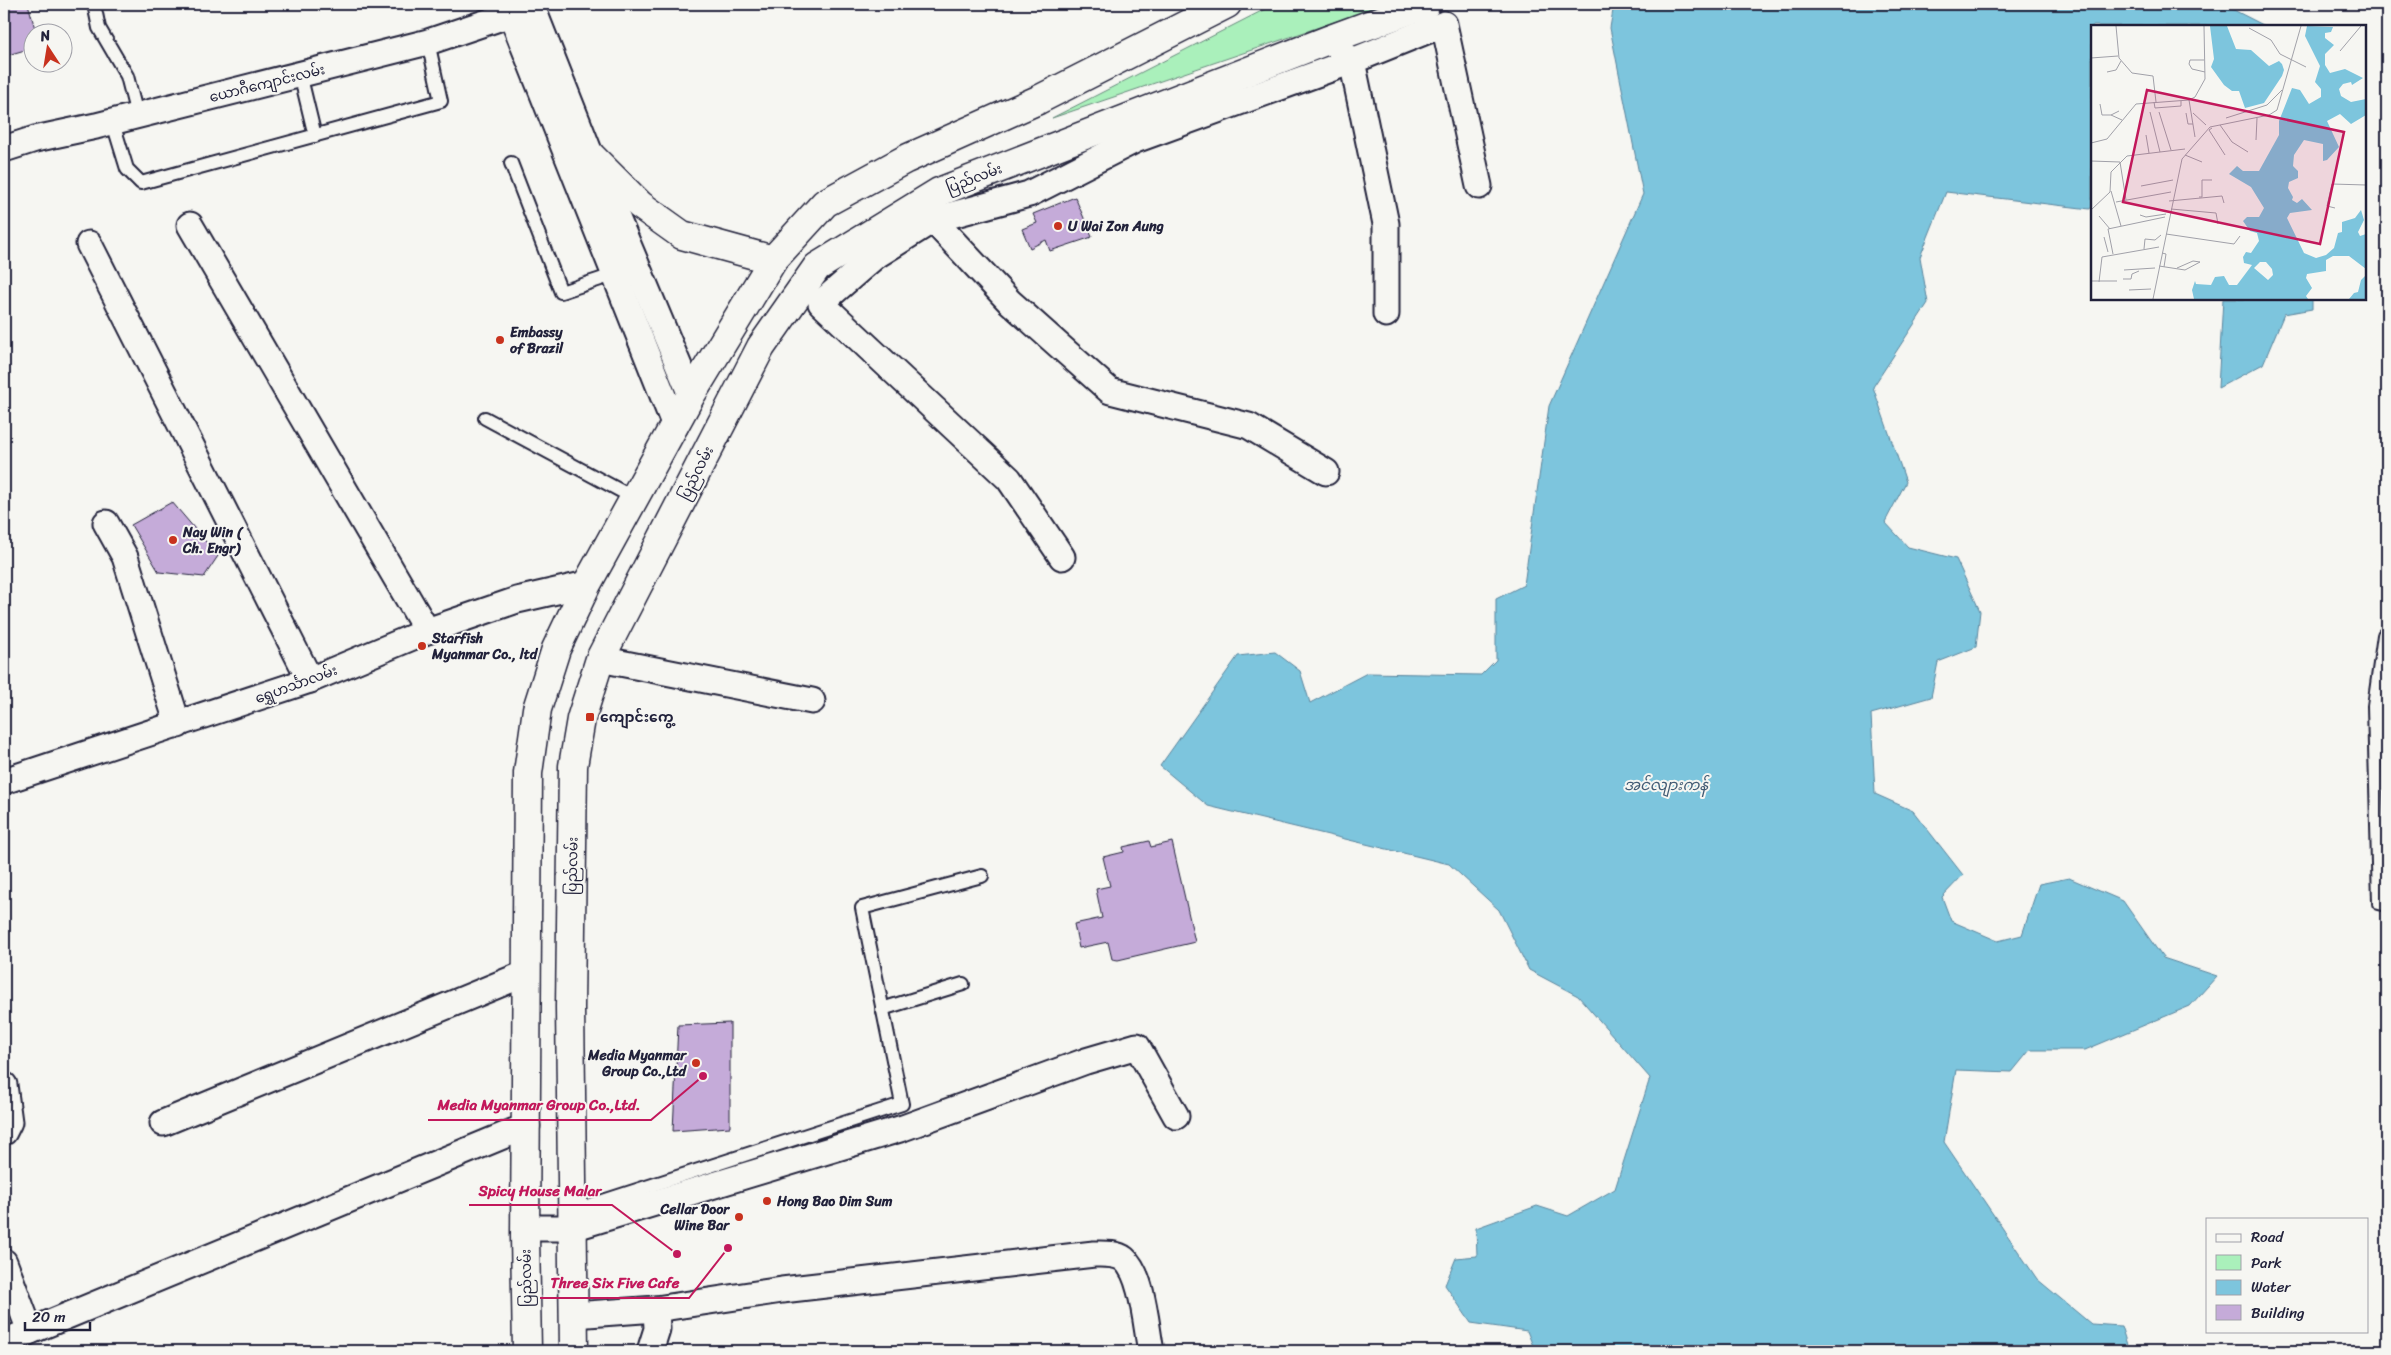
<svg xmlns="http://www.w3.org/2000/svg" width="2391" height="1355" font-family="Sriracha,'Noto Sans Myanmar',sans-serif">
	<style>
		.green { fill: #aaf0bb; stroke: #66897b }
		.water { fill: #7dc5dd; stroke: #59849c }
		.building { fill: #c5abd9; stroke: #22223b }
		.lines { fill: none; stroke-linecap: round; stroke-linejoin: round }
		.service-casing { stroke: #22223b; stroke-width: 16 }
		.minor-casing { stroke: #22223b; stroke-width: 29 }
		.trunk-casing { stroke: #22223b; stroke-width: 31 }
		.service { stroke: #f6f6f2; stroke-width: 12 }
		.minor { stroke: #f6f6f2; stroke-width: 25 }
		.trunk { stroke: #f6f6f2; stroke-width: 28 }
		.poi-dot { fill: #c8321e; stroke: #f6f6f2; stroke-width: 2 }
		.labels { text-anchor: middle; stroke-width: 4; stroke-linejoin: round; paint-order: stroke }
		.street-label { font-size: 14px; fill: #22223b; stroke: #f6f6f2 }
		.poi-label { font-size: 14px; font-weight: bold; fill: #22223b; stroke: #f6f6f2; text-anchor: start }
		.water-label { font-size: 15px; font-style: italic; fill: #425b74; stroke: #f6f6f2 }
		.inset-road { fill: none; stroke: #a1a1a9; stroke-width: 1 }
		.view { fill: #c2185b; fill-opacity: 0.15; stroke: #c2185b; stroke-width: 2.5 }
		.inset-edge { fill: none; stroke: #22223b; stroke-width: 2.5 }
		.leader { fill: none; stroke: #c2185b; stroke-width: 2 }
		.callout-dot { fill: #c2185b; stroke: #f6f6f2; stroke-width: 2 }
		.callout-label { font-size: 15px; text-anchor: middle; font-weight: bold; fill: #c2185b; stroke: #f6f6f2; stroke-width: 4; stroke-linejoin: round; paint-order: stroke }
	</style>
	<rect width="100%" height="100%" fill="#f6f6f2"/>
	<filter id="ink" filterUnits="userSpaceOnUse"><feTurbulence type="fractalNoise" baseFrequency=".02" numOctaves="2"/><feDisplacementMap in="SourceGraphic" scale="10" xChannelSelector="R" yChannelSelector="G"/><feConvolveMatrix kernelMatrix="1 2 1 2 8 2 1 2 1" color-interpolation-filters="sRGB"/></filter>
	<g filter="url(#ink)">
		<path class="green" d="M1275,4H1387L1052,118Z"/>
		<g class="water">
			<path d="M1614,4H2222L2265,26H2092V206L2090,209L1946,192L1920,257L1928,303L1873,387L1906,482L1885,522L1908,547L1956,559L1980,611L1976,647L1938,662L1931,697L1871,714L1875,794L1913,811L1963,875L1942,897L1951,921L1998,941L2022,935L2039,884L2069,878L2123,901L2163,958L2217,976L2190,1006L2085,1050H2030L2012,1072L1956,1070L1944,1142L2037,1279L2091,1324L2121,1326L2129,1351H1535L1527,1331L1471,1323L1445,1285L1456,1258L1477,1256L1476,1228L1537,1206L1568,1216L1615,1189L1650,1078L1578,996L1529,970L1499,910L1449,864L1208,806L1160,766L1238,656L1275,652L1300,671L1310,703L1367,673L1481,675L1496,660V599L1524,585L1549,406L1643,194L1610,28Z"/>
			<path d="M2223,299H2312V309L2284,314L2263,364L2218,388Z"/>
		</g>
		<g class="building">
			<path d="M4,4H28L36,32H32V48L4,56Z"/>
			<path d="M1075,197L1092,237L1050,251L1046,240L1030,248L1022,229L1037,223L1033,214Z"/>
			<path d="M172,502L218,556L204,577L159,572L131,525Z"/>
			<path d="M1149,841L1151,847L1172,842L1195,942L1118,960L1112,959L1108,942L1079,948L1074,924L1102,918L1096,889L1110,886L1103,857L1124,852L1123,847Z"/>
			<path d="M730,1023V1127L673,1131L678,1025Z"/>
		</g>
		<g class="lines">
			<g class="service-casing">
				<g id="service">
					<path d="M94,4L99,28L127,76L137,115"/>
					<path d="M300,74L315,136"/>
					<path d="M112,120L127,169L141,183L441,101L428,42"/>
					<path d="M511,163L561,292L613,275"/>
					<path d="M485,418L634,498"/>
					<path d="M2387,632L2384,635L2374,706L2379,903L2387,905"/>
					<path d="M882,1009L963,984"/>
					<path d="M572,1211L902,1104L862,908L982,876"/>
				</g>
			</g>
			<g class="minor-casing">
				<g id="minor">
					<path d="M531,4L591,156L691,395"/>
					<path d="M511,14L675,426"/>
					<path d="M1340,50L1352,61L1386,224V314"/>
					<path d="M4,149L35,139L96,126L428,42L511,14L527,4"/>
					<path d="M933,220L1009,301L1110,391L1249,426L1326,472"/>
					<path d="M190,225L427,631"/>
					<path d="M89,244L310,680"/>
					<path d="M106,523L125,557L178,725"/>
					<path d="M1062,557L1009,479L821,303L874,257L933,220L1029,194L1135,140L1352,61L1444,24L1479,186"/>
					<path d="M600,659L812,701"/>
					<path d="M4,781L310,680L427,631L517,600L587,584"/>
					<path d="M4,1085L9,1122L4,1132"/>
					<path d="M163,1123L527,973"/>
					<path d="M525,1228H572L903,1128L1086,1061L1137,1046L1176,1116"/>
					<path d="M4,1262L30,1331"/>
					<path d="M574,1315L656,1309L782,1290L1094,1254C1103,1254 1116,1253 1124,1259C1143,1275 1146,1327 1151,1351"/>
					<path d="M4,1342L527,1126"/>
					<path d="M650,1351L657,1329L656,1309"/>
				</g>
			</g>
			<g class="trunk-casing">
				<g id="trunk">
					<path d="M591,156L640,205L682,235L773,260"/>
					<path d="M527,1351L525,1236L528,773L537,709L556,649L587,584L691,395L773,260L825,203L906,159L1038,100L1227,4"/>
					<path d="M574,1351L570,1007L573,766L581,719L600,659L761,347L817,267L939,192L1328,40L1426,4"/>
				</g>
			</g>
			<use href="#service" class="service"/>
			<use href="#minor" class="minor"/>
			<use href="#trunk" class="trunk"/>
		</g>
	</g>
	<g class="poi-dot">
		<circle cx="1058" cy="226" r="5"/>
		<circle cx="500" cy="340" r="5"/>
		<circle cx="173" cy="540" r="5"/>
		<circle cx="422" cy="646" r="5"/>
		<rect x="585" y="712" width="10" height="10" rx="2.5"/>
		<circle cx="696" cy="1063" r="5"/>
		<circle cx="767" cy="1201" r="5"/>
		<circle cx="739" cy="1217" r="5"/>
	</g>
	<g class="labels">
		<g class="street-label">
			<text transform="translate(267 83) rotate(-14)" y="5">ယောဂီကျောင်းလမ်း</text>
			<text transform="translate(974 178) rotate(-21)" y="5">ပြည်လမ်း</text>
			<text transform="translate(696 473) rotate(-63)" y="5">ပြည်လမ်း</text>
			<text transform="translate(296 684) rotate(-20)" y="5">ရွှေဟင်္သာလမ်း</text>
			<text transform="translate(572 866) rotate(-89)" y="5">ပြည်လမ်း</text>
			<text transform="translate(526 1278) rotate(-91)" y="5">ပြည်လမ်း</text>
		</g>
		<g class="poi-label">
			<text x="1068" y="231">U Wai Zon Aung</text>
			<text x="510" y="337">Embassy<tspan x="510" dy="16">of Brazil</tspan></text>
			<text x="183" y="537">Nay Win (<tspan x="183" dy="16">Ch. Engr)</tspan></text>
			<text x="432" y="643">Starfish<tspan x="432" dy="16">Myanmar Co., ltd</tspan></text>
			<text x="600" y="722">ကျောင်းကွေ့</text>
			<text x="686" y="1060" text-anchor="end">Media Myanmar<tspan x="686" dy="16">Group Co.,Ltd</tspan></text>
			<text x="777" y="1206">Hong Bao Dim Sum</text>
			<text x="729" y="1214" text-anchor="end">Cellar Door<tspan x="729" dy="16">Wine Bar</tspan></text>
		</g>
		<g class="water-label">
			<text x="1666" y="790">အင်လျားကန်</text>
		</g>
	</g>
	<g transform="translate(2091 25)">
		<rect width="275" height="275" fill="#f6f6f2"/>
		<path d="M119,1H136L145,24L160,25L178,41L188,36L191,39L193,45L191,51L173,78L154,83L148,66H141L133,60L120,42L123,34ZM216,1L242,2L240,7L234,8V13L243,20L234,29V40L239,48L254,44L272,53L261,60L260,57L252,59L248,64L250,71L260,77L275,74V90L260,99L249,89L236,96L248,122L236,135L232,136V119L213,115L203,130L202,141L207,146V153L198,157L197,163L202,172L201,175L206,178L211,174L221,185L199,188L196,193L213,228L225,233L235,230L243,223L247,208L251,207V197L264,193L270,185L273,195L267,207L269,211L275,209V244L258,231H242L235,235V246L216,249L215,253L221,263L215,271L217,274H103L101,265L104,256L105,259L120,260L124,252L133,251L138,260H146L161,240L153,238L152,232L155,227L160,228L168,216L166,208L159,206L152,196L156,192H168L173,183L160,162L138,149L146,141L152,146H168L188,110V96L201,63L209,65L218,79L230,72V64L224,57L229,41L214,11ZM169,237H175L181,244L182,250L177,255L163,243ZM275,250V274H258L263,268L267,267L270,255Z" fill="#7dc5dd" fill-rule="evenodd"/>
		<path class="inset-road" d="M25,1L28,33L41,48L62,51L65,77M158,3L180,15L189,29L215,42M249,26L270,1M0,33L27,31M113,35H99L98,39L101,44L114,47M16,47L25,45L30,36M98,75L104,112M63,77L64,83L90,81V76M9,79L11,90H20M28,86L20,90L31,95M59,87L69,127M68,87L80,125M95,88L97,99H102M102,88L115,100M135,93L176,80L191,65M129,100L141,117L157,127M121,103L118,105L134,130M55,110L58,128M165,115L166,93M0,118L16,114L45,79L98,75L104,72L114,54L113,1M94,130L111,137M0,136L29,137M29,137L35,175M50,161L82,155M20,166L30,201M108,172H111V155H121M78,176L131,171L133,178M25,177L80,167M244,183L236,181L241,159L275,160M80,184L125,188L127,199M0,185L19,167L20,147L36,131L94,124M49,190L55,192L75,189M8,191L19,204M75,209L143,219L149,211M13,212L17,227M53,224L54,214L64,215L70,210M71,228L75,229L73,242M22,229L17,204L74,192M68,241L94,245L109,237L102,236L86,243M33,245L64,243M32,254H40L41,249L48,246M0,256H26M8,257L11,232L68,222M38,265L60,264M62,274L91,134L119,102L178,90L186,85L210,1"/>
		<path class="view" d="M56,65L253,107L229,219L32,177Z"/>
		<rect width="275" height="275" class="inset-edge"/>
	</g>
	<path class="leader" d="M703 1076L651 1120H428M677 1254L612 1205H469M728 1248L689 1298H540"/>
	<g class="callout-dot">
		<circle cx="703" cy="1076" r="5"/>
		<circle cx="677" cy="1254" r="5"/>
		<circle cx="728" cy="1248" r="5"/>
	</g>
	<g class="callout-label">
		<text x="539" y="1110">Media Myanmar Group Co.,Ltd.</text>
		<text x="540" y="1196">Spicy House Malar</text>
		<text x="615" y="1288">Three Six Five Cafe</text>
	</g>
	<rect width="2391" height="1355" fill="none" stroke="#f6f6f2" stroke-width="20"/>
	<rect x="10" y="10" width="2371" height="1335" fill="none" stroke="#22223b" stroke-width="2" filter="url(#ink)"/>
	<rect x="2206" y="1218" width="162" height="115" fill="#f6f6f2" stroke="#a1a1a9"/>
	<rect x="2216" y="1234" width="25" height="8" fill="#f6f6f2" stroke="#a1a1a9"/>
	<text x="2251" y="1242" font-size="15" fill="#22223b">Road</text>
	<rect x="2216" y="1255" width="25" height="15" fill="#aaf0bb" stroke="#a1a1a9"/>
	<text x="2251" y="1268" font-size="15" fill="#22223b">Park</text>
	<rect x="2216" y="1280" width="25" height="15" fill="#7dc5dd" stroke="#a1a1a9"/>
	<text x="2251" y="1292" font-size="15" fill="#22223b">Water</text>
	<rect x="2216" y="1305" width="25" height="15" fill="#c5abd9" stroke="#a1a1a9"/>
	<text x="2251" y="1318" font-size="15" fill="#22223b">Building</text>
	<g transform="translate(48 48) rotate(348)"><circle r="24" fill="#f6f6f2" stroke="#a1a1a9"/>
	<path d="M0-4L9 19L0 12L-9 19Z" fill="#c8321e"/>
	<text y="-8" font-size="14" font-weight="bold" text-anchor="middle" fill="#22223b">N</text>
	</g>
	<path d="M25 1322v8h65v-8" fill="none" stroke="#22223b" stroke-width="2.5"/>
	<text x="32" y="1322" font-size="15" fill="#22223b" stroke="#f6f6f2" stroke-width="4" paint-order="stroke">20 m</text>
</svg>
